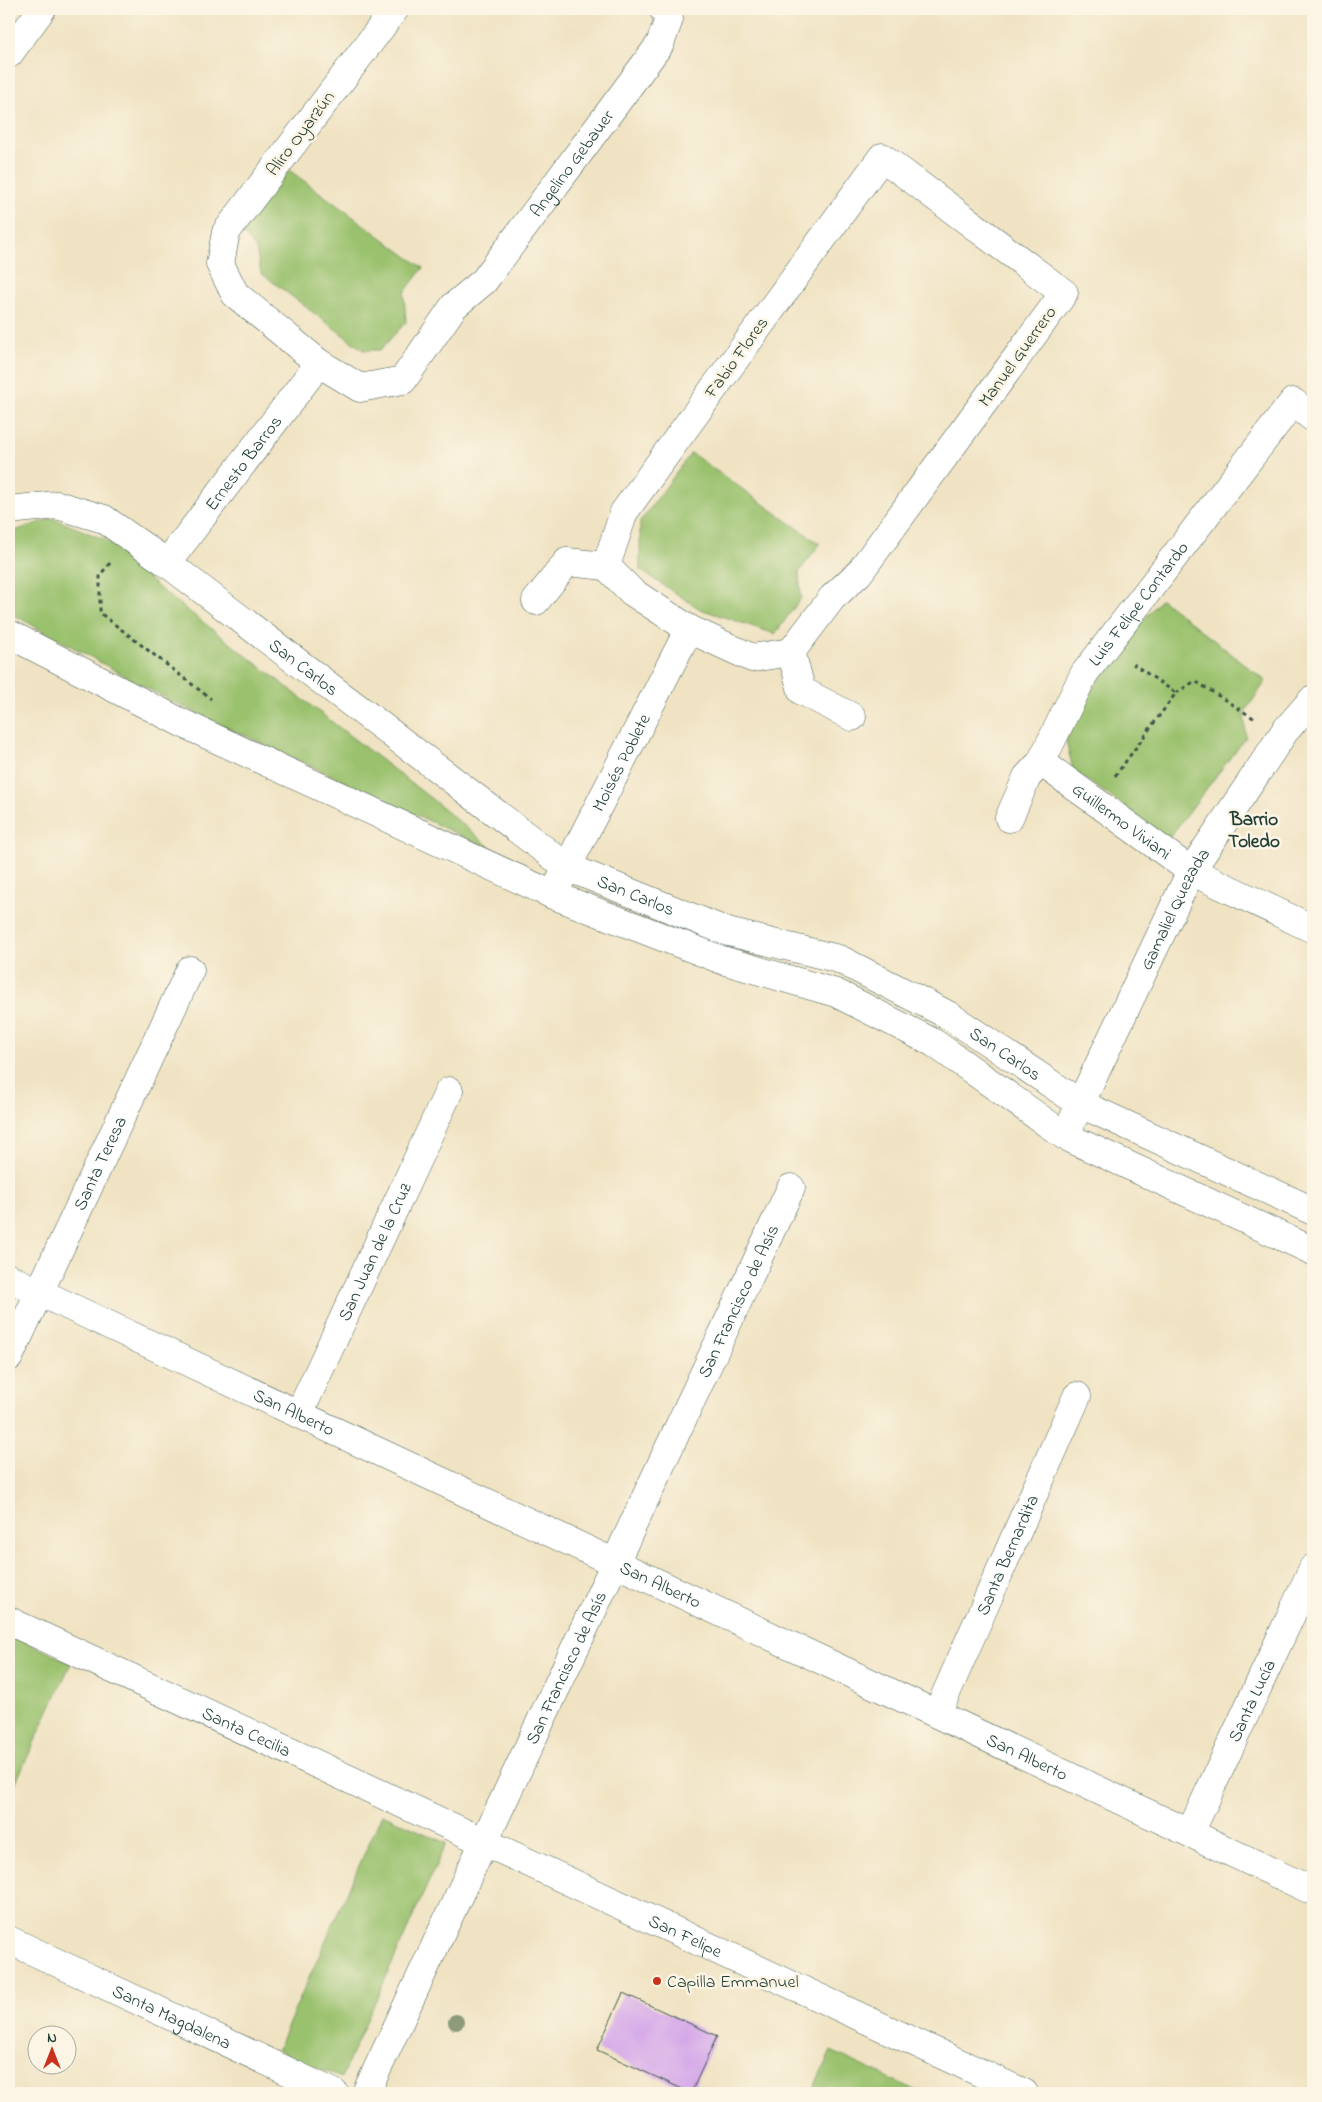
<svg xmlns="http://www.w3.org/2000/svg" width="1322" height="2102" font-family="'Indie Flower',sans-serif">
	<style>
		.green { fill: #9ac16d; stroke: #5c7f50 }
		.building { fill: #d5a8e9 }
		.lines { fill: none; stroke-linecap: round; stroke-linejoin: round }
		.minor-casing { stroke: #3e5649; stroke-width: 29 }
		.tertiary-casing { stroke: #3e5649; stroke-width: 29 }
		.path { stroke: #3e5649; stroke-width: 3; stroke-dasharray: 4 4; stroke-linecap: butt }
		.minor { stroke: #fff; stroke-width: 28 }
		.tertiary { stroke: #fff; stroke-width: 28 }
		.tree { fill: #8e9a7c }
		.poi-dot { fill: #c8321e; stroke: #fcf5e5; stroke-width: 2 }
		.labels { text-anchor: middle; stroke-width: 5; stroke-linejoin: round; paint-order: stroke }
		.street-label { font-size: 18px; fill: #1f3d34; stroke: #fcf5e5 }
		.poi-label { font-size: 18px; fill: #1f3d34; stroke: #fcf5e5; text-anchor: start }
		.neighbourhood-label { font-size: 19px; font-weight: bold; fill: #1f3d34; stroke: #fcf5e5 }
	</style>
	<rect width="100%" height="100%" fill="#fcf5e5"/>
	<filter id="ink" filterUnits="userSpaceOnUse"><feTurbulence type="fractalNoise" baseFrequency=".02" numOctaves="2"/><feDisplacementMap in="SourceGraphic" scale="10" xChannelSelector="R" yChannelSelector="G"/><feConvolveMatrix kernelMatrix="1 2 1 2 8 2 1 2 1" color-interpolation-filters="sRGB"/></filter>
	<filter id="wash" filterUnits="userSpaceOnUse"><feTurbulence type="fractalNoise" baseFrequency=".0096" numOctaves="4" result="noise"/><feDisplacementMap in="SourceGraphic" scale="20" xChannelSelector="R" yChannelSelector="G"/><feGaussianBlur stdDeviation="1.12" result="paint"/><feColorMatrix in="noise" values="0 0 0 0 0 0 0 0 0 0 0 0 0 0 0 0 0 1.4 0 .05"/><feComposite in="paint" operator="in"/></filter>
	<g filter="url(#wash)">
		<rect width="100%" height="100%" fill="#f0e3c3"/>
		<g class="green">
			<path d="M289,170L423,268L404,293L406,322L380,350H363L261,273L256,249L243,233Z"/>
			<path d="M691,453L820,544L799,572L801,598L775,634L700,609L640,570V522Z"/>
			<path d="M52,518L106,540L160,589L433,800L496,852L173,702L14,615L9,603V533Z"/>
			<path d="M1161,599L1266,681L1244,713L1246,737L1169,838L1073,770L1066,740L1091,691L1110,661Z"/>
			<path d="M9,1634L71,1663L9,1797Z"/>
			<path d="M382,1814L446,1843L341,2078L277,2050Z"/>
			<path d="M831,2051L922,2093H811Z"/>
		</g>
		<g id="blocks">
			<path class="building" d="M623,1993L717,2036L691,2093L597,2050Z"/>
		</g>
	</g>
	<g filter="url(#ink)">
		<use href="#blocks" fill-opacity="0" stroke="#3e5649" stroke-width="1"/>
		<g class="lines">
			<g class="minor-casing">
				<g id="minor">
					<path id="s1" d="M395,9L226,232L220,264L235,294L319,363L360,388L403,380L454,306L484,281L660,44L669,19L663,9"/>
					<path d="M882,157L1064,293L859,573L832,598L791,652L752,658L689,629L632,592L606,566L624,512Z"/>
					<path id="s2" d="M167,563L319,363"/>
					<path d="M536,601L567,562L606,566"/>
					<path d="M791,652L802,691L852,717"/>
					<path id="s3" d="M1041,762L1191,871L1313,929"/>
					<path id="s4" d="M1009,818L1027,777L1041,762L1084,674L1293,402L1313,418"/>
					<path id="s5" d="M553,895L689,629"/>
					<path id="s6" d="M1065,1136L1191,871L1285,731L1313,699"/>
					<path id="s7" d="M9,1357L190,970"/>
					<path id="s8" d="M299,1414L449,1091"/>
					<path id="s9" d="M9,1621L1024,2093"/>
					<path id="s10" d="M937,1714L1077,1396"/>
					<path id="s11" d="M1190,1833L1313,1568"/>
					<path id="s12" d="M9,1940L334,2093"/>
					<path id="s13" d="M366,2093L791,1188"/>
				</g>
			</g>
			<g class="tertiary-casing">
				<g id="tertiary">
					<path d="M9,54L42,9"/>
					<path id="s14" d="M9,510L57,505L104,519L167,563L567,867L728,932L839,959L948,1015L1081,1104L1313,1211"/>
					<path d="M9,634L182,723L553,895L722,960L836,993L934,1043L1065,1136L1313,1251"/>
					<path id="s15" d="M9,1278L1313,1891"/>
				</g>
			</g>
			<g class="path">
				<path d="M110,563L100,575V613L211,699"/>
				<path d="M1176,693L1195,681L1255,719"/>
				<path d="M1115,776L1176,693L1133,664"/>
			</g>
			<use href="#minor" class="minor"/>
			<use href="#tertiary" class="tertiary"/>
		</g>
		<circle class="tree" cx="456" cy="2022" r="8"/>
	</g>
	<circle class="poi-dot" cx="657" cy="1981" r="5"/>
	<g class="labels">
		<g class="street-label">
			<text transform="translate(300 133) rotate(-53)" y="6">Aliro Oyarzún</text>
			<text dy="6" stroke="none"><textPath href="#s1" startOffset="822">Angelino Gebauer</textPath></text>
			<text transform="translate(1017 356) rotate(-54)" y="6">Manuel Guerrero</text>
			<text transform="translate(736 357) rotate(-54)" y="6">Fabio Flores</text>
			<text dy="6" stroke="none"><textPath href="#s2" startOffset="126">Ernesto Barros</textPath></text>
			<text dy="6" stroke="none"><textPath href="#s4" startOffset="252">Luis Felipe Contardo</textPath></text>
			<text dy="6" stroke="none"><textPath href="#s14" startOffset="346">San Carlos</textPath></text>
			<text dy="6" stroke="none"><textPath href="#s5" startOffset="149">Moisés Poblete</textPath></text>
			<text dy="6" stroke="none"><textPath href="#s3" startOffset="100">Guillermo Viviani</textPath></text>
			<text dy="6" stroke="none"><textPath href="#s14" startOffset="751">San Carlos</textPath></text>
			<text dy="6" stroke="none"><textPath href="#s6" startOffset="252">Gamaliel Quezada</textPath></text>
			<text dy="6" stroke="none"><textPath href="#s14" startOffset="1156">San Carlos</textPath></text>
			<text dy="6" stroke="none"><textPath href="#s7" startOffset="214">Santa Teresa</textPath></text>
			<text dy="6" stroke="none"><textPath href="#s8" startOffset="179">San Juan de la Cruz</textPath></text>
			<text dy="6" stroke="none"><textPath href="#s13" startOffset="875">San Francisco de Asís</textPath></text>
			<text dy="6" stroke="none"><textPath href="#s15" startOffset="315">San Alberto</textPath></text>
			<text dy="6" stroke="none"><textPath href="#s10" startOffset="174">Santa Bernardita</textPath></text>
			<text dy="6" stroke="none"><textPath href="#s15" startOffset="720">San Alberto</textPath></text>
			<text dy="6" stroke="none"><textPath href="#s13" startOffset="470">San Francisco de Asís</textPath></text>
			<text dy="6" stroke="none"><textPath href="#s11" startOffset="146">Santa Lucía</textPath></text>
			<text dy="6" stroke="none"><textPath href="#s9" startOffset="262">Santa Cecilia</textPath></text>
			<text dy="6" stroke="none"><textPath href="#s15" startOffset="1125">San Alberto</textPath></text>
			<text dy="6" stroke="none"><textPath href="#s9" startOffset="746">San Felipe</textPath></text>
			<text dy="6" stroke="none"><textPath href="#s12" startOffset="180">Santa Magdalena</textPath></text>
		</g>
		<g class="poi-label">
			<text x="667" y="1987">Capilla Emmanuel</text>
		</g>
		<g class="neighbourhood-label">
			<text x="1254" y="825">Barrio<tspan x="1254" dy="22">Toledo</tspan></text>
		</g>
	</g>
	<rect width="1322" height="2102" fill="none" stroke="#fcf5e5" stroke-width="30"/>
	<g transform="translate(52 2050)"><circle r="24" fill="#fcf5e5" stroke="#a4ab9e"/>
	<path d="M0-4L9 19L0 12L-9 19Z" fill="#c8321e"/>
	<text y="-8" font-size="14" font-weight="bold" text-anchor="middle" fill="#1f3d34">N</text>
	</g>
</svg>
